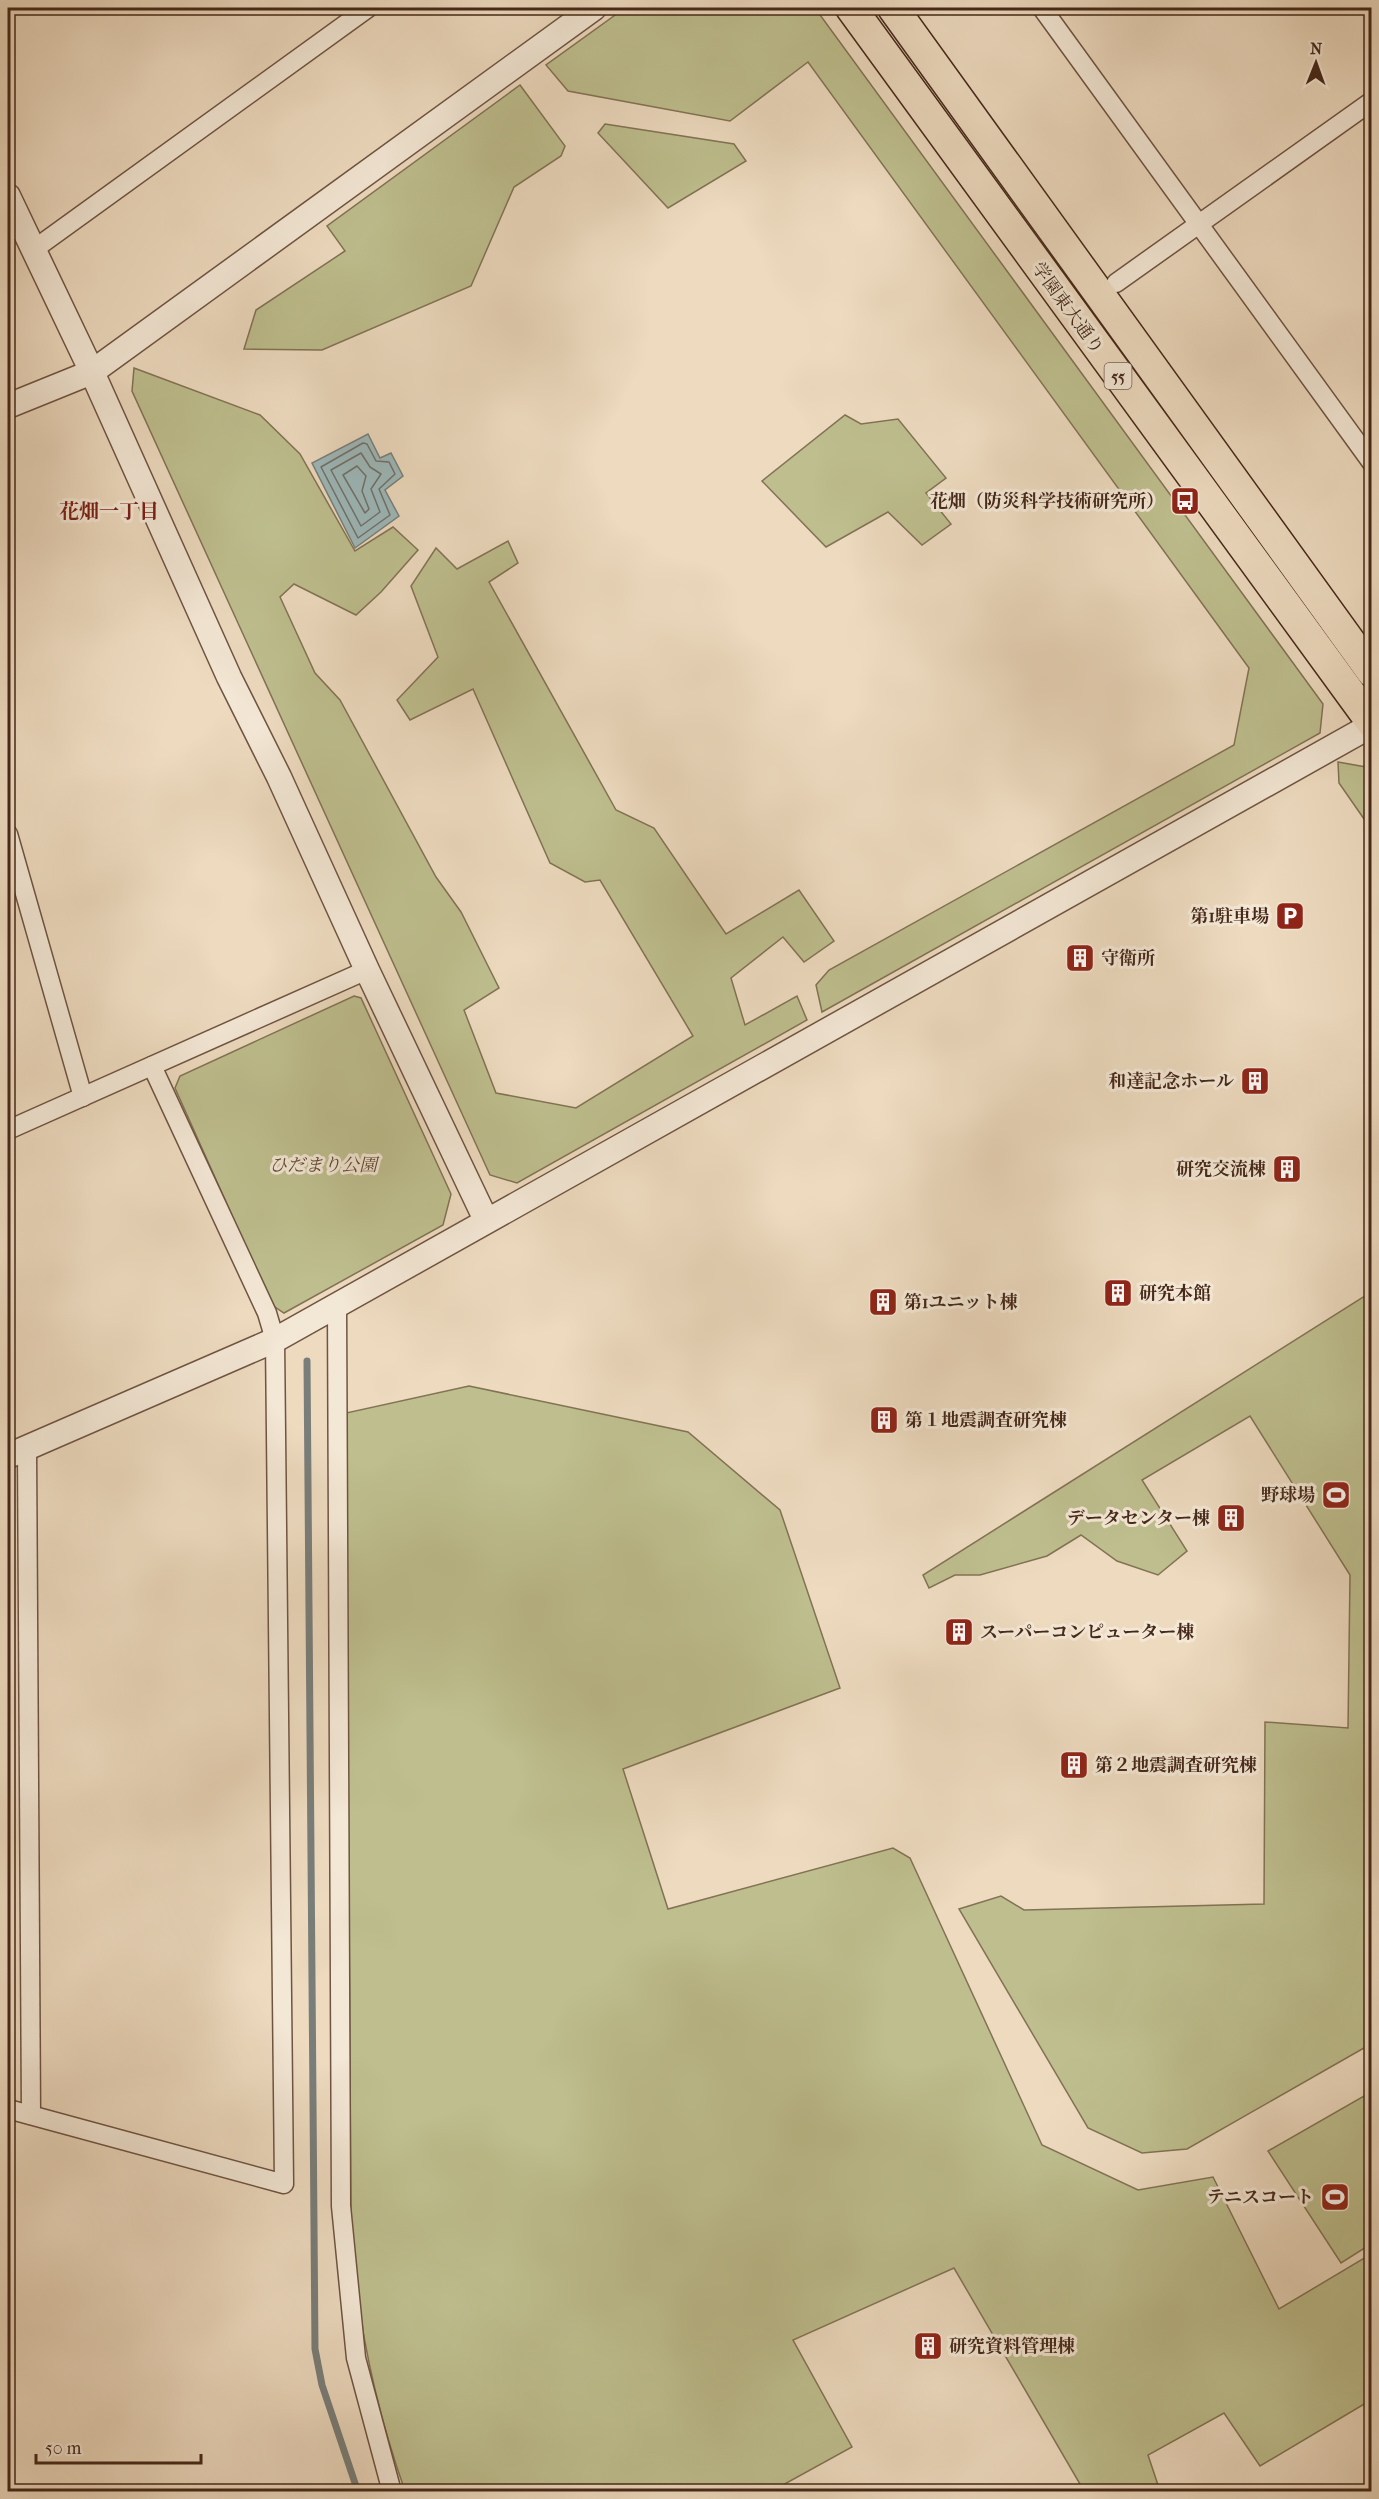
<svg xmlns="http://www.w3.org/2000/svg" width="1379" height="2499" font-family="'IM FELL French Canon','Noto Serif JP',serif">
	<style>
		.green { fill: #bebe8e; stroke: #827354; stroke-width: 1.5 }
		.water { fill: #9cb8ba; stroke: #797e7a; stroke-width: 1.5 }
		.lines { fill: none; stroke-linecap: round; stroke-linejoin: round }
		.shore { stroke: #70706a; stroke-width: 1.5 }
		.stream { stroke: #797e7a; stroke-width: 7 }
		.minor-casing { stroke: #6f5442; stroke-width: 21 }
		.tertiary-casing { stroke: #6f5442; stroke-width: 27 }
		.primary-casing { stroke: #452819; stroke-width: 33 }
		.minor { stroke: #f3e7d5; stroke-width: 18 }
		.tertiary { stroke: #f3e7d5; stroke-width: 24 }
		.primary { stroke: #eddabf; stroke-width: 30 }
		.labels { text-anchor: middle; stroke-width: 6; stroke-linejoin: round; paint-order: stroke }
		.shield { fill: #f3e7d5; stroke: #796151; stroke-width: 1.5 }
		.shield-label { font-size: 16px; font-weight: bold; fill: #452819 }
		.street-label { font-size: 18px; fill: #452819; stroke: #f3e7d5 }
		.poi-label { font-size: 18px; font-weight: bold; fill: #452819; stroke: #f3e7d5; text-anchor: end }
		.park-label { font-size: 18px; font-style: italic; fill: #5d4630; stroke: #f3e7d5 }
		.neighbourhood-label { font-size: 20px; font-weight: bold; fill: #7a1f14; stroke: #f3e7d5 }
	</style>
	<rect width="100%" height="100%" fill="#eddabf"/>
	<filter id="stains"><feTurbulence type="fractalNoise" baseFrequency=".00333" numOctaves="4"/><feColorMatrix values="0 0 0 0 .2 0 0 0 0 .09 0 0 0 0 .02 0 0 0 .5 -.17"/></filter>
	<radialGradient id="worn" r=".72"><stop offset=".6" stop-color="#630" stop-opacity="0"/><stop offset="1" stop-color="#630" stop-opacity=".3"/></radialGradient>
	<g class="green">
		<path d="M625,8H815L1323,704L1320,733L822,1012L816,985L829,970L1234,745L1249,668L808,62L730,121L568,91L546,65Z"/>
		<path d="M520,85L565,146L561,156L514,187L471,286L322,350L244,349L256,310L345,251L327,226Z"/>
		<path d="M605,124L734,144L746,161L668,208L598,133Z"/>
		<path d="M134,368L260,415L300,454L355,551L393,527L418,550L381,592L356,615L294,584L280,597L315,673L340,700L436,877L461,912L499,988L464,1010L496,1093L576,1108L693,1036L600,880L585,882L550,863L473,689L410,720L397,700L438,657L411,586L436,548L457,569L508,541L518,563L489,582L616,810L654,828L726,934L799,890L834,941L804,962L783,937L731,978L745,1025L797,996L807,1020L517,1183L490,1175L132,391Z"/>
		<path d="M845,415L861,424L898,419L946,478L926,493L951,524L922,545L888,512L826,547L762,481Z"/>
		<path d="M1338,762L1366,767L1371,775V829L1339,783Z"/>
		<path d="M354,996L361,998L451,1194L443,1225L284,1313L272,1305L175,1088L180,1076Z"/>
		<path d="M1371,1292V2044L1187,2149L1142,2153L1088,2128L959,1909L1001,1896L1024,1910L1264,1904L1265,1722L1348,1728L1350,1575L1250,1416L1142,1480L1187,1551L1158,1575L1117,1561L1081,1535L1047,1556L980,1575H955L929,1588L923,1575Z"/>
		<path d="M469,1386L688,1432L780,1510L840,1688L623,1769L668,1909L893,1848L910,1858L1042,2145L1138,2190L1213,2177L1279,2309L1371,2254V2400L1260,2466L1224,2413L1148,2455L1160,2491H1084L954,2268L793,2340L852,2447L772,2491H405C376,2409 357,2319 351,2232L346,1413Z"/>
		<path d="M1371,2092V2244L1341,2263L1268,2151Z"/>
	</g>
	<path class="water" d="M368,434L380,458L391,453L403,476L385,490L399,516L355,548L312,463Z"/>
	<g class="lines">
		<g class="shore">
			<path d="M363,443L367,444L376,461L389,462L395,474L379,489L390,515L358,538L321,467Z"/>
			<path d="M361,453L370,467L381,474L371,489L380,512L361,526L331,470Z"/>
			<path d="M357,466L366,476L362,491L369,509L365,513L343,475Z"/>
		</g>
		<path class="stream" d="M307,1361L315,2349L322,2385L358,2492"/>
		<g class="minor-casing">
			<g id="minor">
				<path d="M1042,8L1372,463"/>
				<path d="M33,250L368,8"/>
				<path d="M1116,283L1372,101"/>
				<path d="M8,834L83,1097"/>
				<path d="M8,1130L367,970"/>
				<path d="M337,1306L341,2206L356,2358L392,2492"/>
				<path d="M27,1448L31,2115"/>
				<path d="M8,2109L284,2184L275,1340L267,1313L152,1066"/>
			</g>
		</g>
		<g class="tertiary-casing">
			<g id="tertiary">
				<path d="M8,196L92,372L229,677L279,777L367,970L486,1220"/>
				<path d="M8,406L92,372L594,8"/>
				<path d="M8,1456L275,1340L1372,725"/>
			</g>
		</g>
		<g class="primary-casing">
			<g id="primary">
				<path d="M851,8L1372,723"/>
				<path d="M893,8L1372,672"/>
			</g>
		</g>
		<use href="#minor" class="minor"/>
		<use href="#tertiary" class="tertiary"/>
		<use href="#primary" class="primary"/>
	</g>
	<defs>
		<g id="bus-square" transform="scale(1.5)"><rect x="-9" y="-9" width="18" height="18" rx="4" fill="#8f2418" stroke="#f3e7d5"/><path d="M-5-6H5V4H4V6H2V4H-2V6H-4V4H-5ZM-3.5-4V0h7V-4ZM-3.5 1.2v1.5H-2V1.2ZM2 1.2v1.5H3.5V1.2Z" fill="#fff"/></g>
		<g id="parking-square" transform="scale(1.5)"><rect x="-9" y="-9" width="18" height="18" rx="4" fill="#8f2418" stroke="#f3e7d5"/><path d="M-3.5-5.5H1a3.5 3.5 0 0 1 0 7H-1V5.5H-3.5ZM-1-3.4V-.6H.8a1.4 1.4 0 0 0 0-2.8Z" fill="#fff"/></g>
		<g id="building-square" transform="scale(1.5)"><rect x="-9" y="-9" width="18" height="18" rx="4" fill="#8f2418" stroke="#f3e7d5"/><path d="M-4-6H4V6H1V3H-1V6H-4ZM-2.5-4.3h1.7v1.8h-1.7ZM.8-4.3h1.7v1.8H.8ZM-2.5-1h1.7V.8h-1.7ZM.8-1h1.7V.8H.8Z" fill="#fff"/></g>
		<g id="stadium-square" transform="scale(1.5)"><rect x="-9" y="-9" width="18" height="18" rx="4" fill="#8f2418" stroke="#f3e7d5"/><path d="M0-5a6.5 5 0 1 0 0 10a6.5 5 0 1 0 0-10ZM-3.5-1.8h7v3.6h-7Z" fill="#fff"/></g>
	</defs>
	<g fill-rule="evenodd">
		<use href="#bus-square" x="1185" y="501"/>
		<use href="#parking-square" x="1290" y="916"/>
		<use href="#building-square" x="1080" y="958"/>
		<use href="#building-square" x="1255" y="1081"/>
		<use href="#building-square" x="1287" y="1169"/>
		<use href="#building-square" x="1118" y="1293"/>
		<use href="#building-square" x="883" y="1302"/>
		<use href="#building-square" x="884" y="1420"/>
		<use href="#stadium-square" x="1336" y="1495"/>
		<use href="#building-square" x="1231" y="1518"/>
		<use href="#building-square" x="959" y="1632"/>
		<use href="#building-square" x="1074" y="1765"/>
		<use href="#stadium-square" x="1335" y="2197"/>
		<use href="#building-square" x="928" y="2346"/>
	</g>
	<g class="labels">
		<rect class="shield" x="1104.5" y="363" width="27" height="26" rx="4.5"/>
		<g class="shield-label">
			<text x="1118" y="382">55</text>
		</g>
		<g class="street-label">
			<text transform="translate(1068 308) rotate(54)" y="6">学園東大通り</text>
		</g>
		<g class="poi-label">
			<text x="1164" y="507">花畑（防災科学技術研究所）</text>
			<text x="1269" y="922">第1駐車場</text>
			<text x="1101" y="964" text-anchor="start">守衛所</text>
			<text x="1234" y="1087">和達記念ホール</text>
			<text x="1266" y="1175">研究交流棟</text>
			<text x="1139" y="1299" text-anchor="start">研究本館</text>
			<text x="904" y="1308" text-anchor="start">第1ユニット棟</text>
			<text x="905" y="1426" text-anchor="start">第１地震調査研究棟</text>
			<text x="1315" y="1501">野球場</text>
			<text x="1210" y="1524">データセンター棟</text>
			<text x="980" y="1638" text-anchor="start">スーパーコンピューター棟</text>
			<text x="1095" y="1771" text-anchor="start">第２地震調査研究棟</text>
			<text x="1314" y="2203">テニスコート</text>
			<text x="949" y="2352" text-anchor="start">研究資料管理棟</text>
		</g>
		<g class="park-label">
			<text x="323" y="1171">ひだまり公園</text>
		</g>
		<g class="neighbourhood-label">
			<text x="109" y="518">花畑一丁目</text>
		</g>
	</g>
	<rect width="1379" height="2499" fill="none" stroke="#eddabf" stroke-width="30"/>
	<rect x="9" y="9" width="1361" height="2481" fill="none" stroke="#452819" stroke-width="3"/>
	<rect x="15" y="15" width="1349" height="2469" fill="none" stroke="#452819" stroke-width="1.5"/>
	<g transform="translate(1316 63) rotate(1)" stroke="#f3e7d5" stroke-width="4.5" paint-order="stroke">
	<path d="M0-4.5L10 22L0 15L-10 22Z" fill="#452819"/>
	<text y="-9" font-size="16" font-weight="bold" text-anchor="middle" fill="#452819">N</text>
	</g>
	<path d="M36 2454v9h165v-9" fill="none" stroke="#452819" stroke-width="3"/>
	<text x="45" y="2454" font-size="18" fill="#452819" stroke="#f3e7d5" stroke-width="4.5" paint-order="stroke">50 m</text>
	<rect width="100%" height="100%" filter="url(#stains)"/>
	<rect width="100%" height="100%" fill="url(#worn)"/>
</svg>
